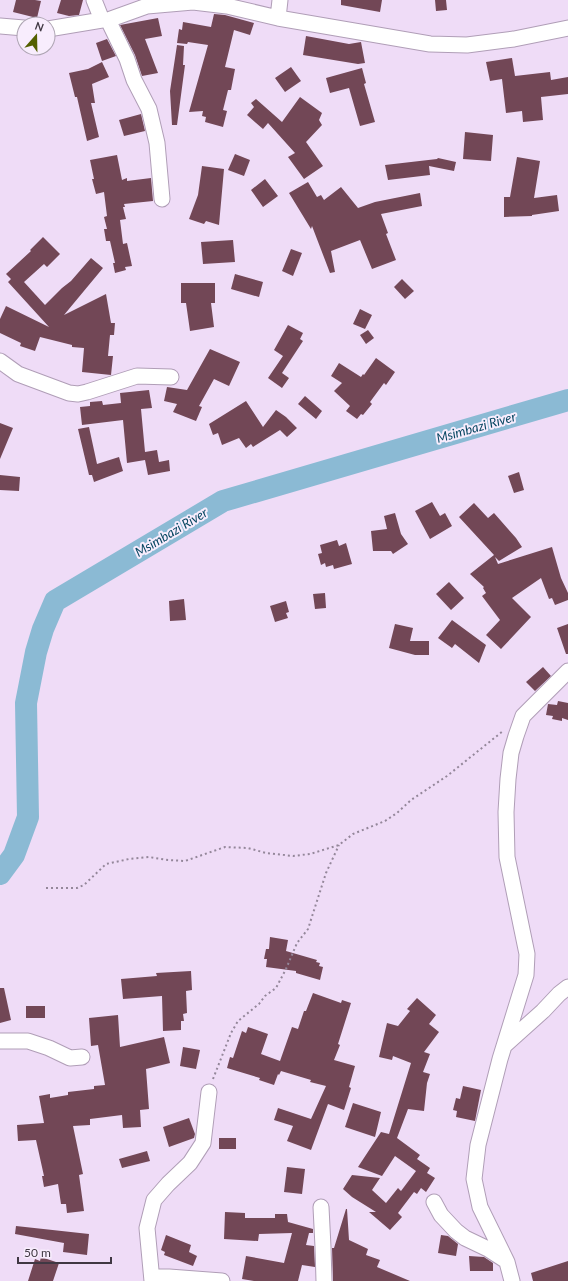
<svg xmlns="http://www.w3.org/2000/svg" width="568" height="1281" font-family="Lato,sans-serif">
	<rect width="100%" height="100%" fill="#efdcf7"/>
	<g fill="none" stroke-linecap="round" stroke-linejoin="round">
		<path stroke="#8bbad4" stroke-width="22" d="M0 874 14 855 28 817 26 703 36 652 43 629 55 601 223 501 568 400"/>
	</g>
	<path fill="#724756" d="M16 0H35L41 1 37 18 13 12Z
		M61 0H83L79 15 69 16 57 13Z
		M341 0H382L380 12 341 5Z
		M435 0H446L447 10 436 11Z
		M214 14 225 15 254 23 250 35 234 30 225 67 235 69 231 90H228L223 110 227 111 223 127 205 122 206 117 202 116 203 111 189 112 208 45 188 42 187 44 177 43 179 29 182 30 183 22 211 27Z
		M158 18 162 36 145 39 158 73 142 76 135 55 120 25Z
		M306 36 349 44 361 42 365 63 358 64 303 55Z
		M107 39 116 56 102 61 96 43Z
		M177 45 184 46 183 65H185L177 125H172L170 91Z
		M512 58 515 76 550 72 551 80 568 77V94L541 97 543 120 523 122 522 111 506 113 502 79 490 81 486 62Z
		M102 62 109 77 92 84 95 103H91L99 137 87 141 77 97H75L69 73 88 69Z
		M291 67 301 81 285 92 275 78Z
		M362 68 366 83 364 84 375 122 360 126 349 88 330 93 326 78Z
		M300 97 322 113 319 120 322 125 306 142 323 166 304 179 288 157 295 153 268 123 263 129 247 115 254 107 251 103 256 99 282 122Z
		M141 114 145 131 124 136 119 120Z
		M465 132 493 135 491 161 463 159Z
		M235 154 250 160 244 176 228 170Z
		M117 155 122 180 127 178V181L151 178 153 201 124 204 125 207H123L126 219 120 220 123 244 127 243 132 266 125 267 126 270 115 273 113 263H115L110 241H106L104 229H107L104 217 107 216 104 192 96 194 92 179H94L90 160Z
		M517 157 540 161 534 198 557 195 559 211 532 215V216L504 217V197H510Z
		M438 158 456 162 454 171 429 166 430 175 388 180 385 165 437 159Z
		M202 166 224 169 219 225 206 221 204 224 189 219 198 195Z
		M265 179 278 196 263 207 251 190Z
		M308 182 317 197 321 195 324 200 341 187 358 208 375 202 420 193 422 206 381 214 388 233 386 234 396 260 372 269 360 240 331 251 335 272 330 273 312 226 311 229 289 193Z
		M43 237 60 254 47 267 44 264 24 282 45 305 62 288 71 281 91 258 103 268 64 315 106 294 111 323H115L114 335H110L108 356H113L111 375 82 372 84 348 72 347V345L40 337 35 351 20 346 21 343 0 333V319L6 306 49 327 8 282 11 279 6 274 31 251 30 250Z
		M233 240 235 262 203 264 201 242Z
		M291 249 302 253 293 276 282 271Z
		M235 274 263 282 259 297 231 289Z
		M402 279 414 291 405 299 394 287Z
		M181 283H215V303H211L214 327 190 331 186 303H181Z
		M360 309 372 315 365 329 353 324Z
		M288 325 303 333 300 339 303 341 282 373 289 378 282 388 268 378 283 356 274 350Z
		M368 330 374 338 366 344 360 335Z
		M210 349 240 362 229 386 214 379 199 406 202 407 196 421 173 412 177 404 164 401 167 387 187 390Z
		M376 358 395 372 386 385 384 383 370 402 372 404 363 415 361 414 357 419 346 411 350 406 334 391 342 383 331 376 339 363 361 377 363 374 364 375Z
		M149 390 152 408 141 409 145 452 157 450 159 462 169 460 170 471 148 475 145 460 127 463 123 420 82 425 80 407 90 406V402L102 401 103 405 121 403 120 393Z
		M305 396 322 411 316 419 298 404Z
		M246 401 263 427 276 410 286 417 297 428 287 437 280 430 253 447 251 444 246 448 239 438 222 445 218 433 213 435 209 424Z
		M0 423 13 428 0 459Z
		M89 427 97 464 119 457 123 471 94 482 92 475H89L78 429Z
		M519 472 524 490 514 493 508 476Z
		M0 475 20 477 19 491 0 490Z
		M432 502 440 516 445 513 452 526 430 539 415 511Z
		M474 503 488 518 494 513 516 538 522 547 499 561 495 557 498 564 552 547 561 578 568 593V600L555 605 552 598 549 599 541 578 512 598 531 617 501 649 486 635 500 620 482 596 486 593 483 588 484 587 470 574 494 555 459 517Z
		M395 513 401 534 408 544 393 554 391 551H373L371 531 387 529 384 516Z
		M337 540 339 546 346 543 352 564 334 569 333 565 326 567 325 563 321 565 318 554 322 553 320 545Z
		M449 582 464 598 451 610 436 594Z
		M325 593 326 608 315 609 313 594Z
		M184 599 186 620 170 621 169 601Z
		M286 601 289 612 286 613 288 618 275 622 270 606Z
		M452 620 486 645 479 663 455 644 452 648 438 638Z
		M395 624 413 628 410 641H429V655H415L389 648Z
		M568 624V654H566L557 628Z
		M543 667 551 676 535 691 526 682Z
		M558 701 568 703V720L562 718V721L552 719 553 716 546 715 548 704 557 705Z
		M270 937 288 940 286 951 317 960 316 962 320 963 319 966 323 967 320 980 296 973V971L266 967 267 959H264L266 949H269Z
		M191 971 192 990 186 991 187 1013 183 1014 184 1021H181V1030L163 1031 162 996 123 999 121 979 157 976 156 973Z
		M0 988H4L11 1020 0 1023Z
		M313 993 341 1003 342 1000 351 1003 338 1044 340 1045 334 1060 355 1066 349 1087 351 1088 344 1110 328 1104 311 1150 287 1141 293 1126 274 1120 278 1108 311 1119 326 1086 310 1082 311 1080 281 1071 279 1075 278 1074 274 1085 259 1080 260 1078 227 1068 230 1057 233 1058 242 1031 246 1033 248 1027 268 1034 261 1054 280 1061 292 1027 298 1029 304 1011H306Z
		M417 998 436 1015 429 1024 439 1032 424 1052 430 1054 423 1072 430 1074 427 1083 424 1111 408 1109 397 1138 420 1155 417 1159 430 1168 427 1173 435 1178 426 1192 421 1188 417 1194 414 1192 398 1213 402 1217 390 1230 369 1212H376L352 1197 343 1189 352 1175 380 1178 372 1190 386 1203 398 1188 401 1191 416 1171 395 1156 382 1176 358 1167 381 1132 389 1134 411 1063 393 1056 392 1060 379 1057 387 1023 398 1026 410 1011 407 1009Z
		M26 1006H45V1018H26Z
		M118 1015 120 1047 164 1037 170 1063 146 1069 149 1109 140 1110 141 1127 123 1128 122 1115 90 1119V1125L73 1126 83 1174 79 1175 84 1211 67 1213 66 1204H61L58 1184 44 1187 42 1176H44L36 1140 18 1141 17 1125 44 1123 39 1096 50 1094V1098L68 1095V1092L94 1089V1086L105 1085 98 1045 91 1046 89 1018Z
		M183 1047 200 1050 196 1069 180 1066Z
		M463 1086 481 1090 475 1121 456 1117 457 1111 453 1110 456 1098 460 1099Z
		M353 1103 381 1112 375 1137 345 1127Z
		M189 1118 195 1134 194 1138 169 1147 163 1127Z
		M219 1138H236V1149H219Z
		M147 1151 150 1161 122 1168 119 1159Z
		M287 1167 305 1169 302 1194 284 1192Z
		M346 1209H347L349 1240 368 1249 366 1255 380 1260 377 1267 410 1281H333L332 1248H334Z
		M225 1212 245 1213V1218H275V1214H287L288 1222 313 1229V1233H309L306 1245 314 1246 315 1267 302 1265 298 1281H254L242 1279 246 1256 284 1263 292 1233 259 1234 258 1241 224 1239Z
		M16 1226 89 1234 87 1255 63 1252 64 1243 15 1234Z
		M166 1235 191 1245 189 1252 197 1256 193 1266 164 1255 165 1252 161 1250Z
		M441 1235 448 1236 458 1244 456 1256 438 1253Z
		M469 1256 484 1257 493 1263V1271H470Z
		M41 1257 59 1263 53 1281H28L35 1259 40 1261Z
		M568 1261V1281H533L531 1273Z"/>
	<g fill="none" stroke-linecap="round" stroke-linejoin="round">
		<g stroke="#b09eb7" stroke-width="17">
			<path id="street" d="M94 0 102 20
				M278 18 280 0
				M108 20 127 59 134 80 149 109 157 143 162 199
				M0 26 24 28
				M48 29 102 20H108L147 6 193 2 227 6 278 18 430 44 467 45 514 39 568 28
				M0 361 18 374 69 393 78 394 87 392 137 376 171 377
				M0 1041H28L49 1048 70 1058 82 1057
				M504 1046 543 1011 559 994 568 987
				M209 1092 203 1143 190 1163 168 1184 154 1200 147 1228 152 1281 158 1277H169L222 1281
				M434 1202 441 1215 456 1231 465 1238 488 1249 505 1260
				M321 1207 323 1247 324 1281
				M512 1281 507 1262 480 1207 474 1179 478 1145 500 1059 526 975 527 954 507 857 506 812 508 779 511 753 516 736 523 716 568 671"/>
		</g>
		<path stroke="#94879a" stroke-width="2" stroke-dasharray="2 3" stroke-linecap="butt" d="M46 888H77L84 885 106 864 129 859 149 857 168 860 185 861 225 847 248 848 266 853 293 856 310 854 339 845 353 834 385 821 397 813 411 800 447 776 503 731
			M213 1079 231 1033 238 1021 259 1004 265 996 276 988 286 969 297 943 308 929 326 873 339 845"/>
		<use href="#street" stroke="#fff" stroke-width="15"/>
	</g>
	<g text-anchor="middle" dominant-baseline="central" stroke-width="4" stroke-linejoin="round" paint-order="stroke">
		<g font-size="13" font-style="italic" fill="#064661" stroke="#f8edfd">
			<text transform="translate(476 427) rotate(-16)">Msimbazi River</text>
			<text transform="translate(171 532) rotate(-31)">Msimbazi River</text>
		</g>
	</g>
	<g transform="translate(36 36) rotate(20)"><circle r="19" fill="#f8edfd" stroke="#aea5b3"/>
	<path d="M0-3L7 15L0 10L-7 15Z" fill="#546000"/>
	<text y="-6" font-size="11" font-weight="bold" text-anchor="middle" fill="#403843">N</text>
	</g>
	<path d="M18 1257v6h93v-6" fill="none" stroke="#403843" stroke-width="2"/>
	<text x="24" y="1257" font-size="12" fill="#403843" stroke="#f8edfd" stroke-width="3" paint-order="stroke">50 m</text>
</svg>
